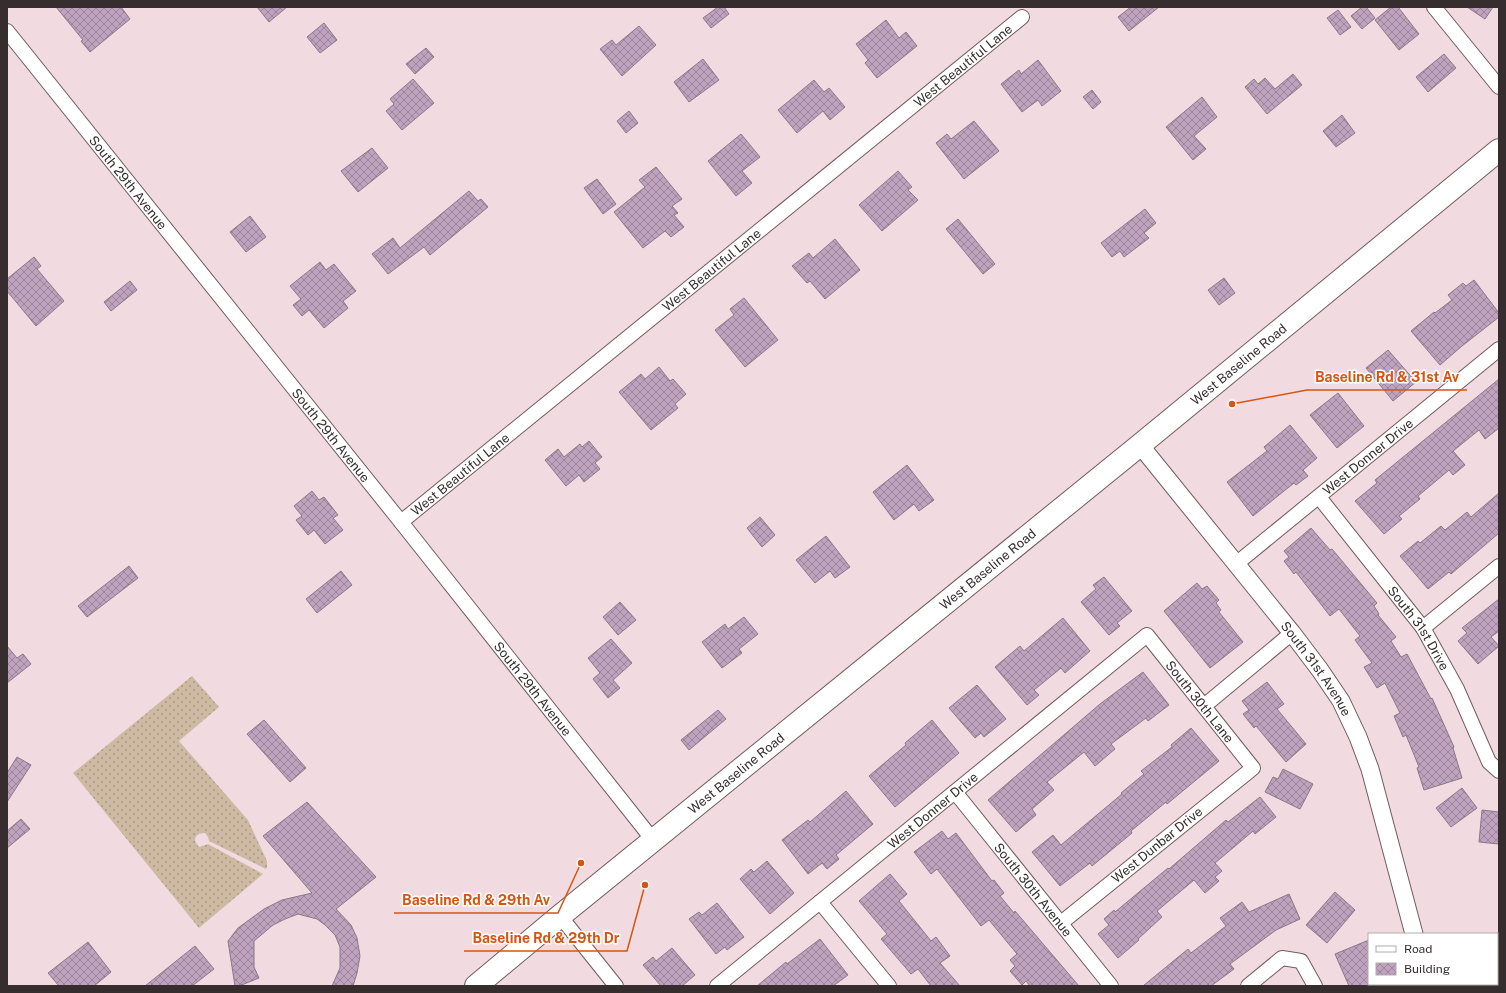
<svg xmlns="http://www.w3.org/2000/svg" width="1506" height="993" font-family="'Public Sans',sans-serif">
	<defs>
		<pattern id="grass-dots" width="8" height="8" patternUnits="userSpaceOnUse"><rect width="8" height="8" fill="#ceb9a3"/><path d="M2 2h.1M6 6h.1" fill="none" stroke="#a89785" stroke-width="1.8" stroke-linecap="round"/></pattern>
		<pattern id="building-cross-hatch" width="8" height="8" patternUnits="userSpaceOnUse"><rect width="8" height="8" fill="#bfa2bd"/><path d="M0 0l8 8M0 8l8-8" fill="none" stroke="#9c849a"/></pattern>
	</defs>
	<rect width="100%" height="100%" fill="#f2dbe0"/>
	<path fill="url(#grass-dots)" d="M192 676 219 707 179 741 248 820 267 861V867L266 869 209 841 208 837 205 833C199 833 195 835 195 841L199 847 208 844 263 874 199 928 73 773Z"/>
	<path fill="url(#building-cross-hatch)" stroke="#887987" d="M56 7H121L130 19 90 52 81 41 83 40Z
		M257 7H287L269 22Z
		M718 7H724L729 14 711 28 703 18Z
		M1131 7H1159L1129 31 1118 17Z
		M1362 7H1366L1375 18 1362 29 1351 16Z
		M1391 7H1398L1419 34 1399 50 1375 20Z
		M1467 7H1493L1485 19Z
		M1338 10 1351 27 1340 35 1327 18Z
		M886 20 899 38 906 32 917 46 877 78 865 63 868 60 856 44Z
		M324 23 337 40 320 53 307 37Z
		M639 26 656 45 622 76 600 49 612 40 616 45Z
		M426 48 434 57 415 74 406 64Z
		M1444 54 1456 68 1428 92 1416 77Z
		M703 59 719 80 689 102 674 82Z
		M1038 60 1061 91 1042 106 1038 100 1022 112 1001 84 1019 70 1021 74Z
		M1293 74 1302 85 1267 114 1245 87 1254 79 1258 84 1265 78 1275 89Z
		M413 79 434 103 402 130 386 111 394 104 390 99Z
		M814 80 824 92 829 88 845 107 830 120 823 111 797 133 778 110Z
		M1092 90 1101 102 1093 109 1083 97Z
		M1202 97 1217 117 1194 136 1206 149 1193 160 1166 127Z
		M629 111 638 123 626 133 617 121Z
		M1342 115 1355 133 1336 147 1323 131Z
		M974 121 999 151 964 179 936 143 947 134 951 139Z
		M741 134 760 157 742 171 752 183 736 196 708 161Z
		M372 148 388 168 358 192 341 171Z
		M656 167 682 199 672 206 678 213 674 215 684 227 671 237 665 231 643 248 614 212 645 187 639 180Z
		M898 171 912 187 908 190 918 200 882 231 859 205Z
		M597 179 616 204 603 214 584 188Z
		M469 191 478 201 481 199 488 207 430 255 424 247 388 274 372 254 393 238 400 248Z
		M1145 209 1156 223 1144 233 1149 238 1124 257 1120 251 1112 257 1101 243Z
		M250 216 266 237 246 252 230 232Z
		M958 219 995 264 983 274 946 229Z
		M835 239 860 270 825 299 810 281 807 283 792 266 809 253 813 258Z
		M34 257 41 266 37 269 64 301 36 326 7 291V279Z
		M320 262 326 270 334 264 356 291 343 301 348 308 324 328 309 310 302 316 293 305 301 299 290 286Z
		M1224 278 1235 293 1219 305 1208 290Z
		M1474 280 1499 313V317L1462 346 1440 365 1411 331 1434 312 1435 313 1452 300 1448 295 1463 283 1466 286Z
		M130 281 137 290 111 311 104 302Z
		M744 298 778 340 745 367 715 330 734 315 730 309Z
		M1388 350 1416 382 1393 401 1366 368Z
		M659 367 670 381 673 379 686 394 675 404 678 408 651 430 619 392 641 374 645 379Z
		M1499 379V428L1485 439 1479 430 1453 451 1465 465 1453 475 1449 470 1418 496 1420 499 1399 516 1402 519 1384 534 1355 501 1377 483 1375 480Z
		M1338 393 1364 426 1337 448 1310 415Z
		M1290 425 1317 458 1303 470 1308 476 1296 485 1294 483 1253 516 1227 482 1267 451 1264 447Z
		M589 441 602 457 595 463 600 469 584 482 579 475 566 486 545 460 558 449 564 457 580 444 582 447Z
		M907 465 934 500 919 511 914 504 894 520 873 492Z
		M312 491 319 500 324 497 338 515 333 518 343 530 325 544 314 530 308 535 296 520 302 516 294 506Z
		M1499 493V533L1451 574 1449 572 1428 589 1400 556 1418 541 1420 543 1441 526 1445 530 1467 512 1471 517Z
		M760 517 775 535 762 547 747 528Z
		M1311 528 1330 550 1332 549 1377 603 1374 606 1379 614 1378 615 1396 637 1391 641 1401 657 1407 654 1431 699 1432 698 1454 747 1453 748 1462 778 1424 790 1417 768 1419 767 1406 735 1403 737 1394 716 1400 713 1385 683 1377 688 1364 667 1372 663 1355 640 1360 636 1339 609 1330 616 1296 572 1294 574 1284 561 1289 557 1284 551Z
		M826 536 850 567 835 578 830 571 815 583 796 560Z
		M129 566 138 578 87 617 78 606Z
		M341 571 352 585 317 613 306 599Z
		M1104 577 1132 611 1117 623 1120 626 1109 635 1081 602 1096 589 1093 585Z
		M1197 583 1202 589 1207 586 1219 600 1216 603 1221 610 1219 612 1243 642 1210 668 1164 611Z
		M1499 599V631L1491 637 1499 646 1478 664 1458 641 1467 633 1462 628Z
		M620 602 636 620 618 635 603 617Z
		M744 617 758 634 739 649 742 653 722 668 702 642 725 624 728 629Z
		M1063 618 1090 651 1065 673 1061 668 1034 690 1039 695 1027 705 995 667 1020 646 1024 651Z
		M611 639 632 663 613 680 620 688 608 698 593 679 600 673 588 658Z
		M7 646 17 658 23 654 31 664 7 683Z
		M1143 672 1169 705 1148 721 1146 718 1111 744 1115 749 1095 766 1084 752 1047 782 1054 790 1032 809 1036 815 1016 832 988 800 1100 704Z
		M1267 682 1284 704 1277 709 1306 744 1286 762 1256 726 1254 728 1243 714 1249 710 1242 701Z
		M977 685 1006 719 984 737 981 733 975 738 949 708Z
		M718 710 726 719 689 750 681 740Z
		M264 720 306 768 290 782 247 734Z
		M932 720 959 753 895 807 869 776 906 745 905 743Z
		M1191 728 1219 761 1167 804 1166 802 1131 831 1132 833 1092 866 1090 863 1060 886 1032 852 1053 835 1061 845 1122 794 1121 793 1144 774 1141 771 1172 747 1171 745Z
		M17 757 31 765 7 802V773Z
		M1283 769 1313 784 1300 809 1265 792 1273 777 1278 779Z
		M1462 788 1477 808 1451 827 1436 808Z
		M846 791 873 824 836 855 839 859 827 869 822 863 808 874 782 840 808 820 810 822Z
		M1260 797 1276 817 1255 834 1253 831 1215 863 1222 871 1215 877 1219 881 1205 893 1194 880 1157 911 1162 917 1138 939 1139 940 1118 958 1098 934 1109 925 1104 919 1114 910 1115 912 1168 868 1169 869 1226 820 1228 822Z
		M307 802 376 877 336 909 351 925 357 938 360 956 357 973 353 986H332L340 968V947L335 935 325 925 317 919 298 914 285 919 273 925 254 941V967L259 978 239 986H235L228 941 238 928 264 909 282 900 312 893 263 836Z
		M1482 810 1499 812V844L1479 842Z
		M21 819 30 829 7 848V831Z
		M942 831 948 839 956 833 992 881 994 880 1004 893 1000 896 1014 913 1015 911 1079 986H1030L1026 981 1022 985 1010 971 1015 966 1010 960 1017 954 989 920 981 926 937 869 931 874 914 852Z
		M767 861 794 893 770 914 740 879 751 869 754 872Z
		M890 874 907 894 899 901 931 941 936 937 950 956 940 963 960 986H931L918 969 911 974 881 939 887 934 859 901Z
		M1335 892 1355 910 1327 943 1306 925Z
		M1289 894 1300 919 1276 930 1230 964 1234 969 1211 986H1143L1188 949 1191 953 1226 926 1220 918 1242 902 1249 912Z
		M717 903 744 937 727 950 725 947 716 954 689 919 699 912 702 915Z
		M820 939 848 975 833 986H757L786 962 787 964Z
		M1369 940V984H1373L1374 986H1349L1335 954Z
		M88 942 111 972 94 986H59L48 973Z
		M195 946 214 969 192 986H145Z
		M672 948 695 975 682 986H661L643 965 653 957 656 961Z"/>
	<g fill="none" stroke-linecap="round" stroke-linejoin="round">
		<g stroke="#6f5b60" stroke-width="16">
			<g id="minor">
				<path d="M1434 7 1499 87"/>
				<path id="s1" d="M7 31 401 522 653 840"/>
				<path id="s2" d="M1319 497 1423 628 1457 689 1489 762 1499 771"/>
				<path id="s3" d="M401 522 1022 17"/>
				<path id="s4" d="M1236 564 1499 349"/>
				<path d="M1423 628 1499 566"/>
				<path d="M1204 706 1292 633"/>
				<path id="s5" d="M955 792 1111 986"/>
				<path d="M820 902 889 986"/>
				<path d="M560 916 616 986"/>
				<path id="s6" d="M717 986 1147 635 1253 768 1061 923"/>
				<path d="M1248 986 1282 958 1301 961 1315 986"/>
			</g>
		</g>
		<g stroke="#6f5b60" stroke-width="19">
			<g id="tertiary">
				<path id="s7" d="M1140 445 1292 633 1320 670 1341 701 1358 737 1370 769 1414 934"/>
				<path d="M1437 984 1438 986"/>
			</g>
		</g>
		<g stroke="#6f5b60" stroke-width="24">
			<g id="primary">
				<path id="s8" d="M476 986 560 916 1140 445 1499 150"/>
			</g>
		</g>
		<use href="#minor" stroke="#fff" stroke-width="14"/>
		<use href="#tertiary" stroke="#fff" stroke-width="17"/>
		<use href="#primary" stroke="#fff" stroke-width="22"/>
	</g>
	<g text-anchor="middle" dominant-baseline="central" stroke-width="3" stroke-linejoin="round" paint-order="stroke">
		<g font-size="13" fill="#362d2f" stroke="#fff">
			<text stroke="none"><textPath href="#s3" startOffset="724">West Beautiful Lane</textPath></text>
			<text stroke="none"><textPath href="#s1" startOffset="194">South 29th Avenue</textPath></text>
			<text stroke="none"><textPath href="#s3" startOffset="400">West Beautiful Lane</textPath></text>
			<text stroke="none"><textPath href="#s8" startOffset="984">West Baseline Road</textPath></text>
			<text stroke="none"><textPath href="#s1" startOffset="518">South 29th Avenue</textPath></text>
			<text stroke="none"><textPath href="#s4" startOffset="170">West Donner Drive</textPath></text>
			<text stroke="none"><textPath href="#s3" startOffset="76">West Beautiful Lane</textPath></text>
			<text stroke="none"><textPath href="#s8" startOffset="660">West Baseline Road</textPath></text>
			<text stroke="none"><textPath href="#s2" startOffset="165">South 31st Drive</textPath></text>
			<text stroke="none"><textPath href="#s7" startOffset="285">South 31st Avenue</textPath></text>
			<text stroke="none"><textPath href="#s1" startOffset="842">South 29th Avenue</textPath></text>
			<text stroke="none"><textPath href="#s6" startOffset="640">South 30th Lane</textPath></text>
			<text stroke="none"><textPath href="#s8" startOffset="336">West Baseline Road</textPath></text>
			<text stroke="none"><textPath href="#s6" startOffset="278">West Donner Drive</textPath></text>
			<text transform="translate(1157 845) rotate(-39)">West Dunbar Drive</text>
			<text stroke="none"><textPath href="#s5" startOffset="125">South 30th Avenue</textPath></text>
		</g>
	</g>
	<path fill="none" stroke="#d65510" stroke-width="1.5" d="M1232 404L1307 390H1467M581 863L558 913H394M645 885L627 951H464"/>
	<g fill="#d65510" stroke="#fff" stroke-width="1.5">
		<circle cx="1232" cy="404" r="4"/>
		<circle cx="581" cy="863" r="4"/>
		<circle cx="645" cy="885" r="4"/>
	</g>
	<g font-size="14" text-anchor="middle" font-weight="bold" fill="#d65510" stroke="#fff" stroke-width="3" stroke-linejoin="round" paint-order="stroke">
		<text x="1387" y="382">Baseline Rd &amp; 31st Av</text>
		<text x="476" y="905">Baseline Rd &amp; 29th Av</text>
		<text x="546" y="943">Baseline Rd &amp; 29th Dr</text>
	</g>
	<rect width="1506" height="993" fill="none" stroke="#362d2f" stroke-width="16"/>
	<rect x="1368" y="933" width="130" height="52" fill="#ffffff" stroke="#afabac"/>
	<rect x="1376" y="946" width="20" height="6" fill="#ffffff" stroke="#afabac"/>
	<text x="1404" y="953" font-size="12" fill="#362d2f">Road</text>
	<rect x="1376" y="963" width="20" height="12" fill="url(#building-cross-hatch)" stroke="#afabac"/>
	<text x="1404" y="973" font-size="12" fill="#362d2f">Building</text>
</svg>
